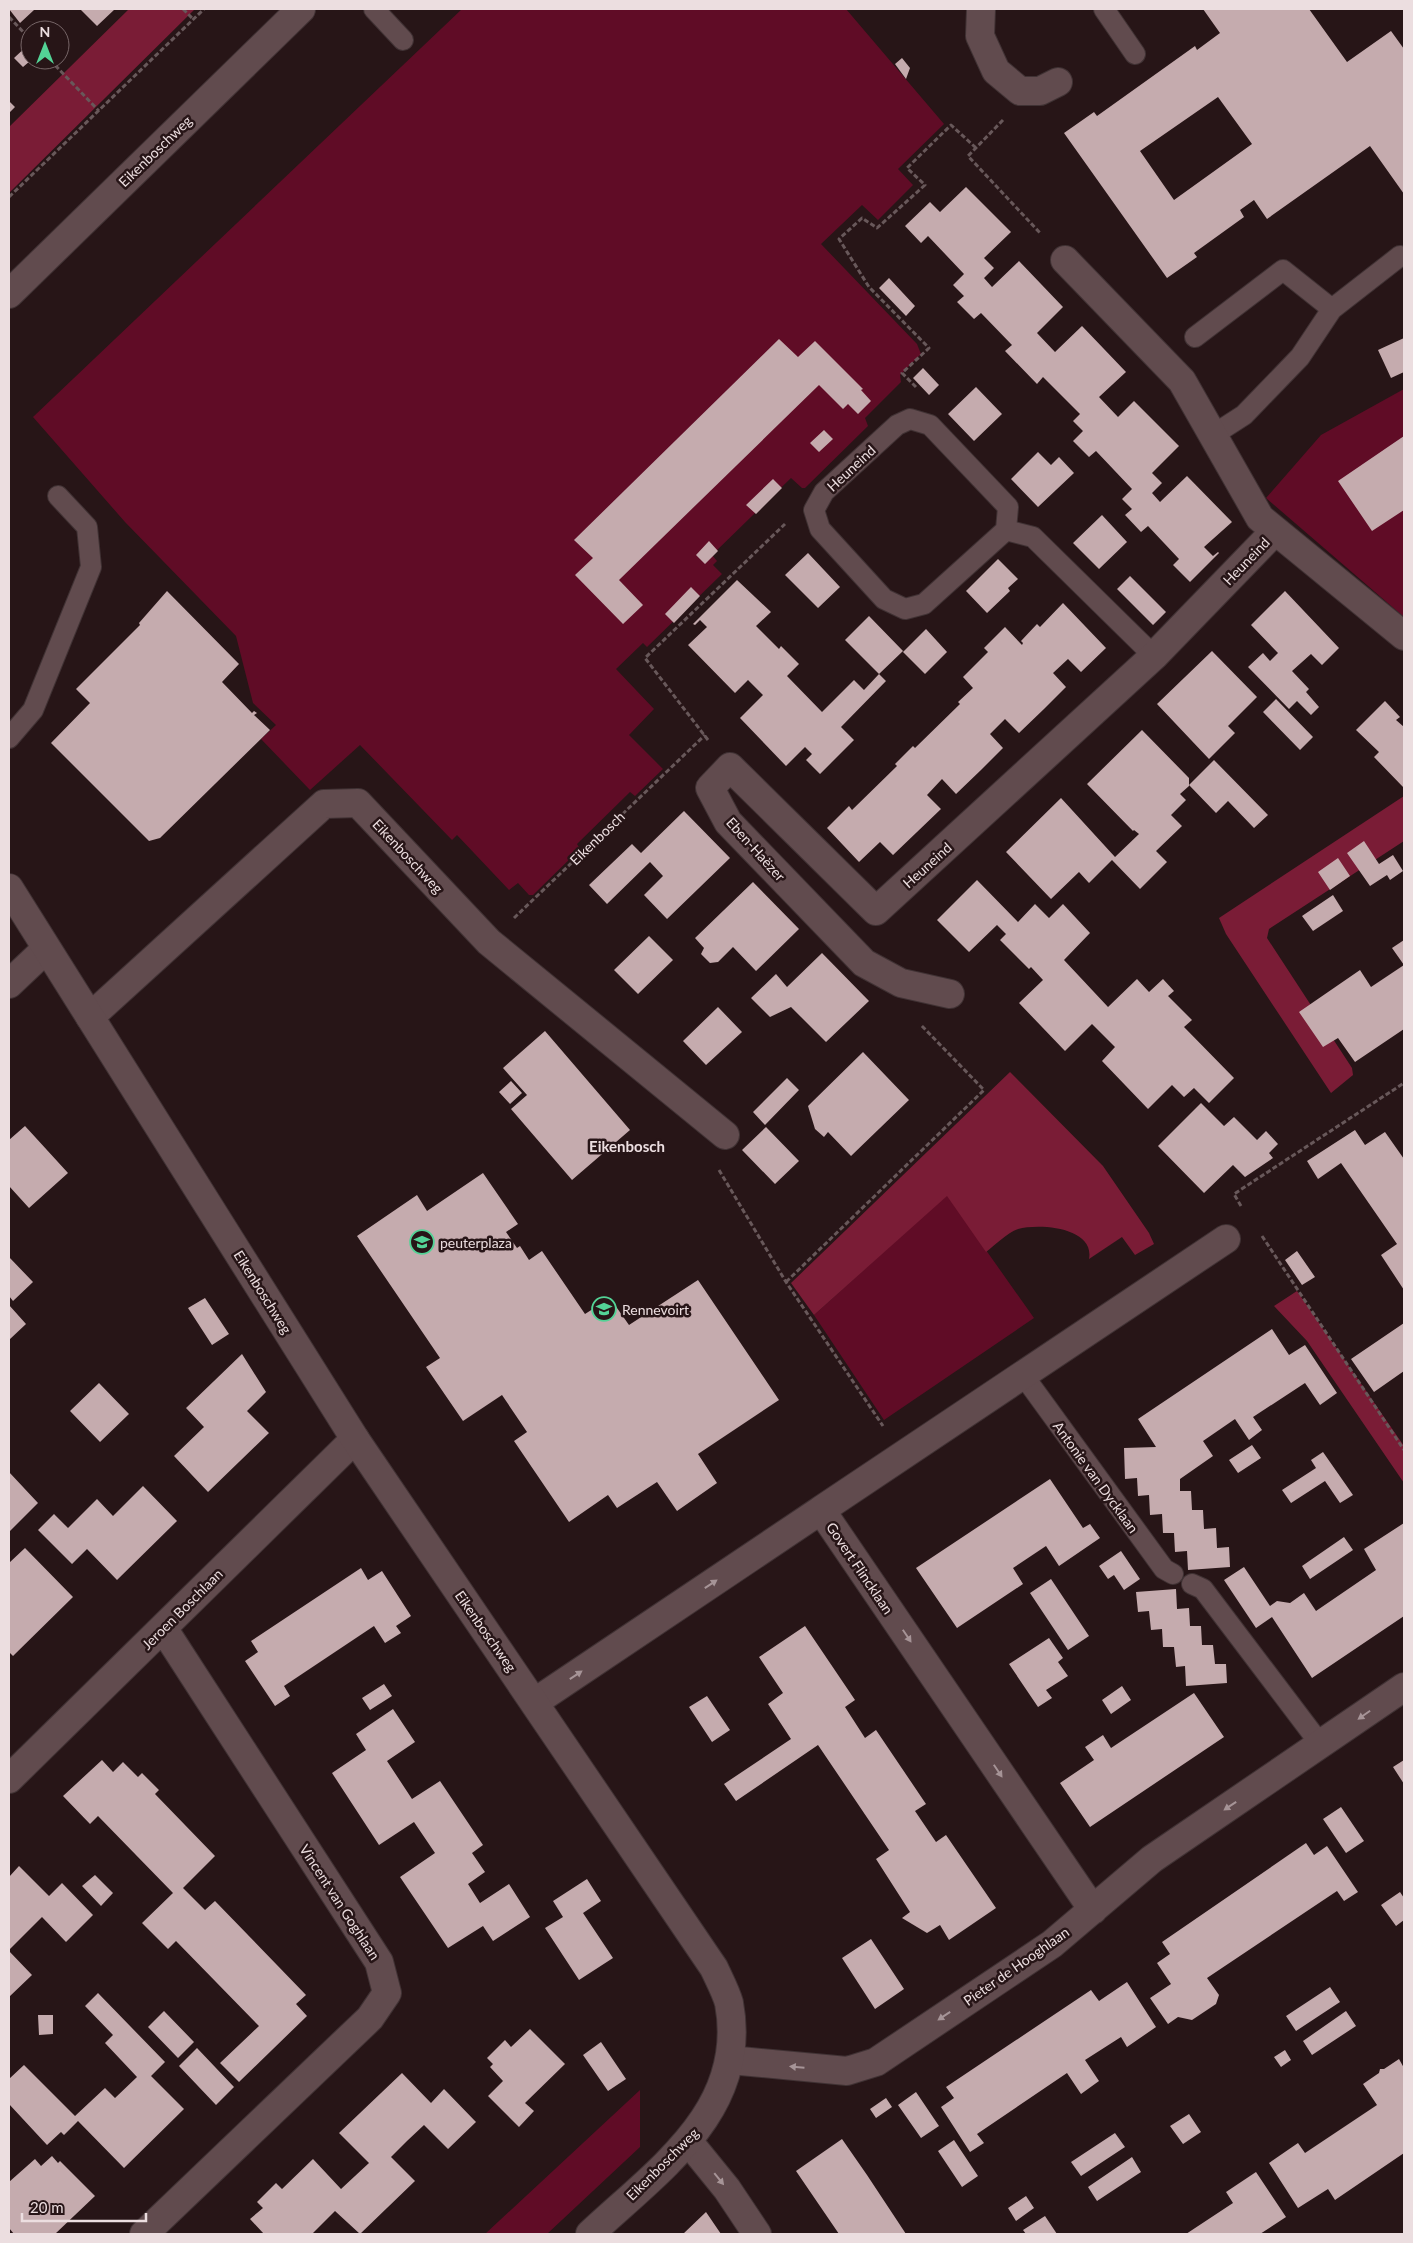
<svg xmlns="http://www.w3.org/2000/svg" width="1413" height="2243" font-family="Lato,sans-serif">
	<rect width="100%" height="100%" fill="#271517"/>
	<path fill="#600c26" d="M462 9H846L944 124 898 169 913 185 878 220 862 205 821 244 917 344 921 354 900 375 901 382 865 418 868 426 805 488H802L791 478 712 555 717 561 713 565 722 574 647 647 643 643 616 669 654 709 629 735 663 769 635 796 630 792 577 844 580 849 533 895H529L518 883 509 890 457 835 452 840 360 745 310 790 261 739 276 725 253 703 236 636 125 522 33 417Z
		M1404 389V617L1266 498 1321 435Z
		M947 1195 1034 1318 884 1420 814 1315Z
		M640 2090V2147L547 2234H485Z"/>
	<path fill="#7a1c36" d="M129 9H195L9 193V127Z
		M1404 796V841L1269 929 1267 938 1352 1068 1353 1075 1331 1093 1226 934 1219 918Z
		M1010 1072 1103 1166 1149 1233 1154 1244 1135 1255 1122 1237 1089 1259C1095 1227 1039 1223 1018 1229 1007 1233 995 1245 986 1252L947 1196 814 1315 791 1283Z
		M1297 1291 1404 1446V1483L1307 1341 1274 1306Z"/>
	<path fill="#c5abae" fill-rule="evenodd" d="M9 9H33L34 10 20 23Z
		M80 9H115L97 26Z
		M1203 9H1309L1347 62 1391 31 1404 49V194L1370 146 1267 219 1254 200 1240 210 1244 217 1194 253 1197 257 1167 278 1064 133 1094 112 1097 116 1195 46 1197 50 1220 33ZM1218 97 1252 144 1174 200 1140 151Z
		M48 25 53 30H43Z
		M28 45 30 47V61L23 67 14 58Z
		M902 58 910 68 906 79 895 64Z
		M9 101 15 107 9 113Z
		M966 187 1011 232 984 258 994 268 984 278 992 287 1019 261 1063 307 1037 333 1055 352 1082 326 1126 372 1099 397 1118 417 1134 401 1179 446 1152 473 1162 483 1152 493 1160 502 1187 476 1232 522 1204 547 1213 556 1218 552 1219 553 1190 582 1173 565 1179 559 1148 526 1141 532 1125 515 1132 509 1122 499 1132 489 1096 451 1089 457 1073 441 1083 431 1073 421 1080 414 1043 377 1037 384 1005 351 1012 345 981 313 974 319 957 302 964 296 953 285 964 274 928 236 921 243 905 226 930 202 940 212Z
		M889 278 915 306 906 316 879 288Z
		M1404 338V372L1391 378 1378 350Z
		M779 339 798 357 815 341 863 389 861 390 871 401 858 414 848 404 843 409 819 385 619 580 643 605 623 624 575 575 593 558 574 540Z
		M923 368 939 385 929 395 913 378Z
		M976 387 1002 414 974 441 948 414Z
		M824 430 833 439 819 452 810 443Z
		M1404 436V510L1372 531 1338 481Z
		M1038 452 1051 465 1059 457 1074 473 1038 507 1011 479Z
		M773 479 782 488 756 514 746 505Z
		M1102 515 1127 542 1099 569 1073 543Z
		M709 541 718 551 705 564 696 555Z
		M808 553 840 587 818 608 785 575Z
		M998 559 1018 579 1008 588 1010 591 987 613 966 591Z
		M1130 576 1166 612 1153 625 1117 589Z
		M737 580 771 612 756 626 779 649 781 646 799 664 787 676 822 712 854 680 864 690 879 674 845 640 869 616 903 651 879 674 886 681 841 727 854 740 820 774 806 760 812 754 805 747 786 766 740 718 763 695 748 680 735 693 688 645 707 627 700 620 695 625 693 624Z
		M691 587 700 596 674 623 665 614Z
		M167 591 239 664 222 682 252 713 254 711 257 713 254 715 270 730 160 838 149 841 51 743 90 703 76 689 140 625 139 623Z
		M1285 591 1339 648 1322 665 1311 654 1292 671 1309 689 1306 692 1319 707 1311 715 1297 701 1289 709 1248 667 1263 653 1270 661 1278 653 1251 625Z
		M1063 603 1106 648 1081 672 1068 659 1053 673 1066 687 1044 709 1019 733 1005 719 990 734 1003 748 981 770 956 794 942 779 927 795 941 809 893 855 880 842 859 862 827 828 849 806 852 810 897 766 895 764 913 746 915 748 960 704 958 702 973 688 963 677 988 652 984 648 1005 627 1022 645 1023 643 1021 641 1037 624 1040 627Z
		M926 629 947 652 925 674 903 652Z
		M1212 651 1257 697 1228 726 1235 733 1209 759 1157 704Z
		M1276 699 1313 737 1300 750 1263 712Z
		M1385 701 1400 717 1396 720 1404 727V788L1374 757 1379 752 1356 730Z
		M1142 730 1189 778V786L1180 794 1186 800 1171 815 1182 826 1156 851 1167 862 1140 889 1112 860 1089 883 1079 872 1051 899 1006 852 1061 798 1115 857 1139 834 1134 830 1133 831 1087 784Z
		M1214 760 1268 815 1254 828 1228 801 1216 813 1189 785Z
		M684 811 730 858 667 919 644 895 663 876 650 862 607 904 589 885 632 844 641 853Z
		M1364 841 1379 864 1393 855 1403 871 1390 880 1387 875 1370 886 1347 853Z
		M1338 858 1350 876 1330 890 1318 872Z
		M977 880 1018 922 1035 904 1049 918 1063 904 1090 933 1064 960 1108 1007 1137 979 1149 992 1163 979 1174 991 1168 996 1192 1020 1184 1027 1234 1078 1209 1103 1194 1088 1184 1097 1172 1085 1148 1109 1102 1061 1115 1047 1092 1024 1065 1051 1019 1003 1043 980 1031 967 1029 969 1000 940 1006 934 997 925 969 952 937 920Z
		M753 882 799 929 756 971 733 947 718 962 710 963 701 954 704 948 695 938Z
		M1333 895 1343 911 1313 931 1302 916Z
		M649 936 673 960 638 994 614 970Z
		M1404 940V1029L1355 1062 1338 1038 1323 1047 1299 1012 1360 970 1371 987 1404 965 1392 948Z
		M822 953 869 1001 826 1042 791 1007 770 1017 751 998 776 974 787 987Z
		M718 1007 742 1032 706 1065 683 1041Z
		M545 1031 630 1130 572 1180 511 1109 527 1095 503 1068Z
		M863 1052 909 1100 851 1156 828 1132 824 1137 815 1129 808 1106Z
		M787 1078 799 1090 765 1125 753 1112Z
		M511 1081 522 1093 510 1104 499 1092Z
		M1201 1103 1224 1126 1234 1117 1257 1140 1266 1131 1278 1144 1269 1153 1273 1158 1245 1177 1233 1165 1204 1193 1158 1146Z
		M25 1126 68 1173 29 1208 9 1186V1140Z
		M766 1127 799 1161 775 1184 742 1150Z
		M1355 1130 1365 1145 1385 1132 1404 1159V1290L1381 1255 1397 1244 1341 1163 1318 1179 1307 1161Z
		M483 1173 518 1224 506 1232 517 1248 520 1246 529 1260 542 1251 585 1314 610 1298 629 1325 698 1280 779 1400 698 1454 717 1483 677 1511 657 1482 617 1508 608 1495 569 1522 514 1441 527 1432 502 1395 463 1421 426 1367 440 1358 357 1236 417 1195 427 1211Z
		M1297 1251 1315 1277 1302 1285 1285 1260Z
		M9 1257 33 1282 13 1301 9 1296Z
		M205 1298 229 1334 212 1345 188 1308Z
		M9 1305 26 1324 9 1340Z
		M1404 1323V1371L1374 1392 1351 1359Z
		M1272 1329 1289 1355 1305 1345 1337 1393 1320 1405 1305 1383 1253 1417 1262 1430 1249 1440 1235 1419 1203 1441 1213 1456 1180 1479V1491H1191L1192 1510H1203L1204 1529 1216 1528 1217 1548 1229 1547 1230 1567 1188 1570 1187 1551 1175 1552 1174 1533H1163L1162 1514 1150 1515 1149 1495 1138 1496 1137 1478 1125 1479 1124 1448 1156 1447 1138 1419Z
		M242 1354 266 1392 247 1411 269 1433 208 1492 174 1456 204 1427 186 1408Z
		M99 1383 129 1414 100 1442 70 1411Z
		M1252 1445 1261 1458 1238 1473 1229 1460Z
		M1323 1452 1353 1495 1340 1503 1325 1481 1291 1503 1282 1490 1316 1468 1311 1460Z
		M9 1472 38 1503 9 1532Z
		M1050 1479 1083 1528 1090 1524 1100 1538 1059 1566 1046 1546 1013 1568 1023 1584 957 1628 916 1568Z
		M143 1486 177 1521 117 1580 87 1549 72 1564 38 1530 54 1514 68 1528 97 1499 113 1516Z
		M1404 1523V1616L1312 1678 1272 1617 1256 1628 1224 1580 1244 1567 1270 1606 1277 1601 1290 1603 1304 1593 1316 1611 1376 1570 1364 1549Z
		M1344 1537 1353 1550 1310 1579 1302 1566Z
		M25 1548 73 1597 13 1656 9 1652V1563Z
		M1121 1551 1140 1579 1124 1590 1114 1575 1108 1579 1099 1566Z
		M361 1568 368 1580 382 1571 411 1616 396 1626 401 1633 385 1643 374 1626 284 1686 290 1696 275 1706 245 1661 258 1652 251 1641Z
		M1051 1579 1089 1636 1068 1650 1030 1593Z
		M1176 1589 1177 1609 1189 1608 1190 1626H1201L1202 1645H1213L1215 1664H1226L1227 1683 1186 1686 1185 1666 1176 1667 1174 1647H1163L1162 1629 1151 1630 1149 1611 1138 1612 1136 1592Z
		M805 1626 855 1700 845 1707 865 1738 876 1730 926 1804 915 1811 936 1842 946 1835 996 1908 949 1940 940 1925 927 1933 902 1918 910 1912 876 1859 889 1850 818 1745 736 1801 724 1784 791 1739 768 1704 783 1693 759 1657Z
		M1049 1638 1063 1658 1058 1662 1068 1676 1046 1690 1052 1698 1038 1707 1009 1664Z
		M384 1684 392 1696 370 1710 362 1698Z
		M1122 1686 1131 1700 1111 1714 1102 1700Z
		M1194 1693 1224 1737 1090 1827 1060 1783 1094 1760 1085 1747 1103 1735 1111 1748Z
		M707 1696 730 1730 712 1742 689 1707Z
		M393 1709 415 1742 387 1761 412 1799 440 1781 483 1845 472 1853 485 1872 468 1884 480 1903 509 1884 530 1917 493 1941 483 1926 448 1948 400 1877 435 1853 414 1822 379 1845 332 1773 366 1750 356 1734Z
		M102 1760 113 1772 123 1762 138 1777 142 1773 159 1790 155 1794 215 1856 183 1888 205 1910 215 1901 306 1995 296 2004 307 2016 239 2082 220 2063 259 2026 176 1941 168 1949 142 1923 173 1893 98 1816 90 1824 63 1796Z
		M1404 1760V1784L1393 1767Z
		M1341 1807 1364 1841 1346 1853 1323 1819Z
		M1306 1843 1314 1855 1327 1846 1358 1892 1344 1901 1337 1891 1207 1978 1219 1995 1216 2004 1192 2020 1178 2017 1168 2024 1150 1998 1171 1984 1157 1963 1170 1954 1162 1942Z
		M19 1866 49 1896 62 1883 93 1915 66 1942 42 1917 9 1950V1877Z
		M95 1875 113 1893 101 1906 82 1886Z
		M587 1879 601 1901 583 1913 613 1958 579 1980 545 1928 563 1917 553 1901Z
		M1400 1892 1404 1898V1920L1396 1926 1381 1905Z
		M871 1939 904 1989 875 2009 842 1958Z
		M9 1951 32 1975 9 1997Z
		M1127 1982 1156 2027 1127 2047 1121 2037 1085 2060 1099 2081 1081 2094 1067 2073 977 2134 984 2143 970 2152 941 2107 954 2098 946 2087 1091 1990 1099 2001Z
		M1330 1987 1340 2002 1296 2031 1286 2016Z
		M98 1993 165 2062 151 2076 184 2109 124 2168 78 2121 64 2135 61 2132 47 2145 9 2104V2079L24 2065 75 2116 105 2088 115 2098 137 2077 105 2043 113 2035 85 2006Z
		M164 2011 194 2042 178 2058 148 2027Z
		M1346 2011 1356 2026 1312 2055 1303 2041Z
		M38 2015H53V2034L39 2035Z
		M530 2029 565 2064 525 2103 534 2111 519 2127 488 2096 503 2081 490 2067 493 2064 487 2058 505 2040 511 2047Z
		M601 2042 626 2079 608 2091 583 2055Z
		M197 2048 234 2087 216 2105 179 2066Z
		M1285 2050 1291 2060 1281 2067 1274 2057Z
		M1399 2059 1404 2068V2153L1335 2200 1328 2189 1298 2208 1269 2163 1298 2143 1305 2153 1377 2105 1363 2084 1379 2073 1380 2069H1384Z
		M402 2073 431 2103 444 2089 476 2122 448 2149 424 2125 407 2141 391 2157 415 2181 360 2234 335 2211 312 2234H264L250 2219 263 2208 257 2202 276 2183 282 2189 313 2159 341 2189 369 2163 339 2133Z
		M916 2092 939 2126 921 2138 898 2105Z
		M886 2098 892 2107 876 2118 870 2109Z
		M1189 2114 1201 2132 1183 2144 1170 2126Z
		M1115 2133 1125 2147 1081 2176 1071 2162Z
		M842 2139 867 2175 906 2234H839L796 2171Z
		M954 2140 978 2176 962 2187 938 2151Z
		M52 2156 58 2163 60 2161 95 2196 55 2234H14L9 2228V2182L35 2159 41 2166Z
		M1132 2157 1141 2172 1097 2201 1088 2187Z
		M1256 2172 1286 2217 1260 2234H1186L1233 2203 1226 2192Z
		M1026 2196 1034 2208 1016 2221 1008 2208Z
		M706 2212 721 2234H683Z
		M1045 2216 1057 2234H1026L1023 2230Z"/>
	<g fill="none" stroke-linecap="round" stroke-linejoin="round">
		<g stroke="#403234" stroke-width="22">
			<path id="service" d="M374 9 403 40
				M1104 9 1135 54
				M1195 337 1283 270 1332 309
				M910 419 930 425 1008 507 1006 530 924 604 905 609 884 599 820 529 814 510 824 492 897 425Z
				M1213 435 1244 415 1300 357 1332 309 1400 256
				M1006 530 1033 537 1154 656
				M9 738 33 710 91 567 87 527 58 496
				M1023 1375 1164 1569 1173 1574
				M1192 1584 1203 1589 1321 1745"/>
		</g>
		<g stroke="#403234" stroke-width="30">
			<path id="minor" d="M981 9 980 36 996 71 1020 91H1040L1058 82
				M1065 260 1182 381 1260 518 1404 636
				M9 984 46 949
				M950 994 901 983 864 963 728 822 710 788 730 767 876 911 1154 656 1275 531
				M90 1017 324 804 358 803 489 942 725 1135
				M821 1510 1226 1239
				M535 1702 821 1510 1093 1910
				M9 1779 355 1439
				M730 2060 847 2071 876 2062 1052 1944 1152 1859 1404 1687
				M688 2141 727 2189 757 2234
				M144 2234 370 2018 387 1993 379 1962 163 1628"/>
		</g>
		<g stroke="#403234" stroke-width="30">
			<path id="tertiary" d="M9 294 301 9
				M9 888 355 1439 714 1968C719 1979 726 1992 729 2003 749 2110 658 2170 590 2234"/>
		</g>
		<path stroke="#68585a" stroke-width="3" stroke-dasharray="5 2.5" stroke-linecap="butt" d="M183 9 193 19
			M9 17 30 39
			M50 60 99 111
			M1003 120 968 156 1041 234
			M9 197 204 9
			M916 387 902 373 929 348 869 287 839 239 862 218 877 228 925 185 907 168 951 125 975 147
			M708 740 645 658 785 524
			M514 918 705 735
			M719 1170 786 1282 883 1426
			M1241 1206 1234 1194 1404 1083
			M1262 1236 1404 1450
			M786 1282 984 1090 921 1025"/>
		<use href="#service" stroke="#614b4e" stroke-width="20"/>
		<use href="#minor" stroke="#614b4e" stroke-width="28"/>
		<use href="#tertiary" stroke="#614b4e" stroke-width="28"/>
	</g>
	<defs><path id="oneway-solid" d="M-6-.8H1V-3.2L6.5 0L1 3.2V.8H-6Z" transform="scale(1.25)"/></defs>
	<g fill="#a69497">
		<use href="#oneway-solid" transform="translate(711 1584) rotate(-34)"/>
		<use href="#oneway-solid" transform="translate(907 1636) rotate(56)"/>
		<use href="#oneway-solid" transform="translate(576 1675) rotate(-34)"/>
		<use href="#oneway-solid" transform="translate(1364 1715) rotate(145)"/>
		<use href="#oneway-solid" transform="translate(998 1771) rotate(56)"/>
		<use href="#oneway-solid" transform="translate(1230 1806) rotate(146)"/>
		<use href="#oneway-solid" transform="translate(944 2016) rotate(146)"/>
		<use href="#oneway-solid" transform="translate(797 2067) rotate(-175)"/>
		<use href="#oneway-solid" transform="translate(719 2179) rotate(51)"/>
	</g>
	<defs>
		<g id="school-ring" transform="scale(1.25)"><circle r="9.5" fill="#271517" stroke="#53d396" stroke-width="1.5"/><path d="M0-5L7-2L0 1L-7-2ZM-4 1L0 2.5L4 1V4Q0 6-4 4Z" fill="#53d396"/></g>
	</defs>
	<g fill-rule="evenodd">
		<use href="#school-ring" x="422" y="1242"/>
		<use href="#school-ring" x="604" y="1309"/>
	</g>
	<g text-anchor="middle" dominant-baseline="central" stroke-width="5" stroke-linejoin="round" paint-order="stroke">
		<g font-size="14" fill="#ecdee0" stroke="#271517">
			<text transform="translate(155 151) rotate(-44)">Eikenboschweg</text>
			<text transform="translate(851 468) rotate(-43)">Heuneind</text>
			<text transform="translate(1246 561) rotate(-46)">Heuneind</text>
			<text transform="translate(597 838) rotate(-44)">Eikenbosch</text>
			<text transform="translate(756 849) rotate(48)">Eben-Haëzer</text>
			<text transform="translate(408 856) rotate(47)">Eikenboschweg</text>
			<text transform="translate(927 865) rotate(-42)">Heuneind</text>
			<text transform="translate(263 1292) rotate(58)">Eikenboschweg</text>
			<text transform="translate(1096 1477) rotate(54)">Antonie van Dycklaan</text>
			<text transform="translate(860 1568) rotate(56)">Govert Flincklaan</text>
			<text transform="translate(182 1609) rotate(-45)">Jeroen Boschlaan</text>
			<text transform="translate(486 1631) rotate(55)">Eikenboschweg</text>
			<text transform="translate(340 1902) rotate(57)">Vincent van Goghlaan</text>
			<text transform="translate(1016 1966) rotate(-35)">Pieter de Hooghlaan</text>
			<text transform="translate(662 2164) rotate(-45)">Eikenboschweg</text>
		</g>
		<g font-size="14" fill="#ecdee0" stroke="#271517" text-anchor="start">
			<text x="440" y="1242">peuterplaza</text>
			<text x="622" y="1309">Rennevoirt</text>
		</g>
		<g font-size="15" font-weight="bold" fill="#ecdee0" stroke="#271517">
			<text x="627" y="1146">Eikenbosch</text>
		</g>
	</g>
	<rect width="1413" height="2243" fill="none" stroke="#ecdee0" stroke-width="20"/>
	<g transform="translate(45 45)"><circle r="24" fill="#271517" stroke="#766567"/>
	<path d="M0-4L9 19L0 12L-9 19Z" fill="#53d396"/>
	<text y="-8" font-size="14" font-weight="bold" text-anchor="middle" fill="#ecdee0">N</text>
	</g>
	<path d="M22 2213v8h124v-8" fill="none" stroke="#ecdee0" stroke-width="2.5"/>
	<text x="30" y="2213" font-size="15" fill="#ecdee0" stroke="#271517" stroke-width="4" paint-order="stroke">20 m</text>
</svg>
